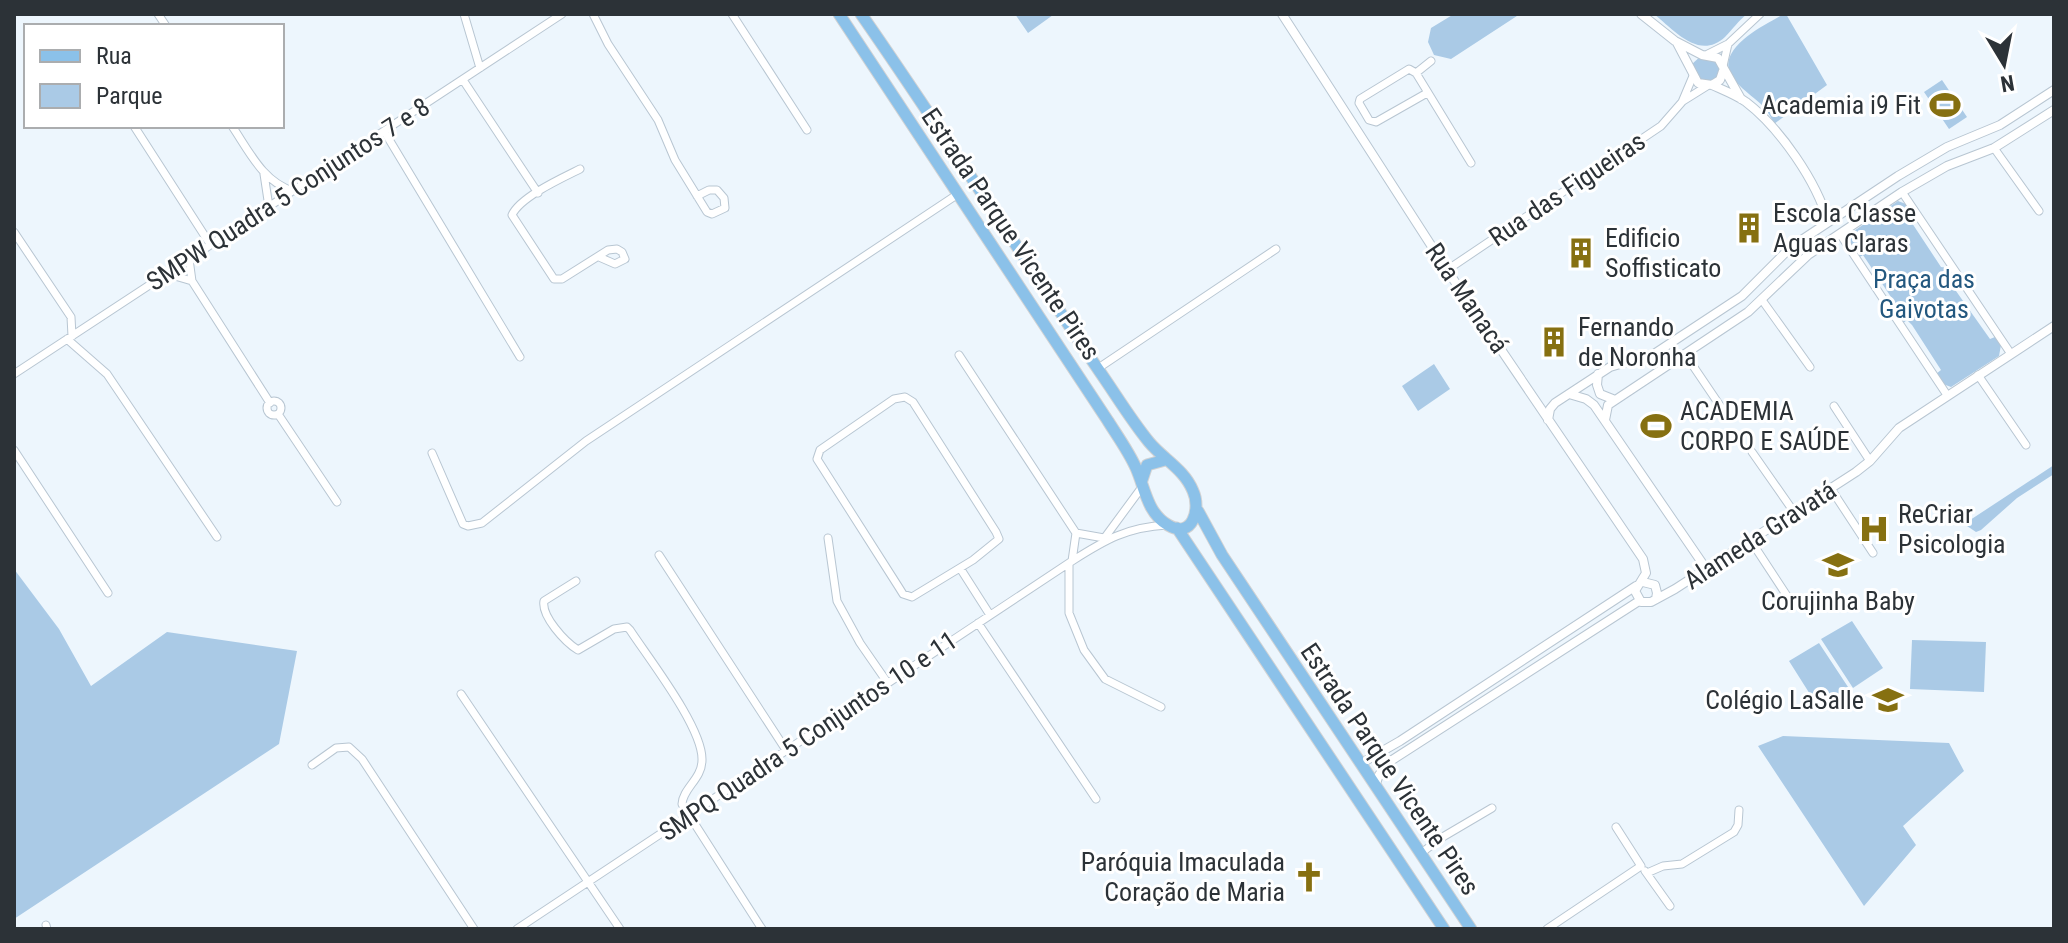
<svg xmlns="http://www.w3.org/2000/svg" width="2068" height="943" font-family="'Roboto Condensed',sans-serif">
	<rect width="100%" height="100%" fill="#edf6fd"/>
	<path fill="#aacae6" d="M1015 14H1052L1053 15 1028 33Z
		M1454 14H1520L1451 59 1434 55 1428 42 1431 28Z
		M1654 14H1747C1738 21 1733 29 1725 37 1699 61 1674 30 1654 14Z
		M1784 14H1786L1827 85 1774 124C1765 102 1752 99 1737 83 1707 53 1762 26 1784 14Z
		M1702 55 1721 61 1720 79 1702 85 1692 64Z
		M1942 80 1967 117 1949 129 1924 92Z
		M1898 201 1906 204 1914 216 1910 220 1941 267 1949 268 1961 287 1956 291 1990 339 1995 337 2001 345 1999 356 1951 387 1943 384 1936 374 1941 370 1912 325 1907 320 1902 324 1889 304 1893 300 1863 255 1858 258 1847 239 1848 235Z
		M1434 364 1450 389 1418 411 1402 386Z
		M2054 465V474L2017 498 1981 530 1976 532 1964 524Z
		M14 569 59 629 91 686 167 632 297 651 279 744 14 919Z
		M1852 621 1883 668 1853 688 1821 639Z
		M1912 640 1986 642 1984 692 1910 689Z
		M1819 643 1850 690 1820 710 1789 661Z
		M1783 736 1949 743 1964 771 1903 826 1916 845 1864 906 1758 746Z"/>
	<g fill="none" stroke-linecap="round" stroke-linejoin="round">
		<g stroke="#b8c6d2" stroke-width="9">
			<path id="minor" d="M158 14 166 26
				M464 14 480 68
				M593 14 608 44 658 120 675 160 707 212 712 214 725 208 724 198 717 190H709L697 196
				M732 14 807 130
				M1708 54 1728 44 1760 14
				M1431 61 1416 73 1471 163
				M1723 66 1728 44
				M1416 73 1409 69 1360 99 1359 103 1369 120 1376 122 1427 93
				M463 80 538 193
				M1683 101 1707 86
				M134 126 210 244
				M232 126C249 151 263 182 293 191
				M384 131 520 357
				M1994 148 2039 211
				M580 169C562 178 520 197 512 215L554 279H562L608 250 617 249 622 252 625 259 615 264 599 257
				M264 174 269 207
				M1902 192 2011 354
				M14 232 71 317 72 336
				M1840 234 1947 395
				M189 259 192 281 270 403
				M1447 270 1661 126 1682 102 1693 76
				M168 274 192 281
				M1762 300 1810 367
				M67 339 107 374 217 537
				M1685 354 1727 416
				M959 355 1076 533 1104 538
				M1097 369 1276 249
				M14 374 562 14
				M1978 375 2026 445
				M905 397 913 402 996 532 999 539 973 560 912 597 903 594 898 586 817 459 820 450 894 399Z
				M267 408a7 7 0 1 1 14 0a7 7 0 1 1-14 0Z
				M1834 406 1870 461
				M278 414 337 502
				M14 450 108 593
				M1752 452 1794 512
				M432 453 463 524 468 526 482 523 586 441 958 194
				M1831 489 1873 553
				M828 538 837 601 860 643 887 682
				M1103 540 1142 487
				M1751 541 1791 602
				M659 555 786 750
				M1072 561 1076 533
				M1069 563V613L1084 650 1105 679 1161 707
				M960 568 990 615
				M576 581 544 601C541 616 565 642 578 650L614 629 627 627 630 630C649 659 703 728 702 760 702 779 683 788 682 804L762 929
				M978 623 1096 799
				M461 694 620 929
				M312 765 336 748 349 747 362 759 474 929
				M1420 854 1441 838 1492 808
				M1645 871 1670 906
				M1647 873 1663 866 1682 864 1734 832 1738 825 1739 810
				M46 925 47 929
				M517 929 1072 561C1105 540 1127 527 1167 525
				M1547 929 1641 866 1616 827"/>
		</g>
		<g stroke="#b8c6d2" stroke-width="10">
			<path id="tertiary" d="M1282 14 1447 270 1643 559 1646 573 1635 591 1641 602H1651L1675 589 1856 472 1870 461 1899 428 2054 326
				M1641 14 1675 41 1702 55 1718 58 1741 99
				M1677 43 1698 83 1712 85 1720 80 1723 71
				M1712 85C1723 90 1736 95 1746 102 1780 128 1817 182 1828 222
				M1598 374 1597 385 1600 394 1615 400
				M1569 394 1586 399 1594 405 1707 570
				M1548 420 1550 409 1555 403 1610 367 1654 354 1742 296 1791 247 1898 176 1947 147 2000 125 2054 90
				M1605 420 1608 405 1748 312 1808 255 1902 192 1947 166 1994 148 2054 110
				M1643 582 1655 585 1657 593 1656 599
				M1360 764 1400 741 1636 586
				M1375 786 1379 775 1389 762 1639 601"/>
		</g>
		<g stroke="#d1d2d3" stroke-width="13">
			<path id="primary" d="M839 14 1108 421C1118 437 1129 452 1136 468 1145 488 1147 513 1168 525 1193 540 1201 508 1193 491 1184 469 1163 459 1149 442 1131 420 1116 395 1100 372 1076 338 1054 301 1030 266 974 182 919 97 861 14
				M1142 480 1147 465 1165 460
				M1198 511 1222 555 1471 929
				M1177 528 1444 929"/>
		</g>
		<use href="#minor" stroke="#fff" stroke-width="7"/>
		<use href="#tertiary" stroke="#fff" stroke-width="8"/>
		<use href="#primary" stroke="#8bc1e9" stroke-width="11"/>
	</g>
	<defs>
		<g id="stadium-bare" transform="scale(2.4)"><path d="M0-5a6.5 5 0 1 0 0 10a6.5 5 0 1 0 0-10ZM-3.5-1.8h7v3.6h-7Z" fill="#867011" stroke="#fff" stroke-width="2.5" paint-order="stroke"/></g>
		<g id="building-bare" transform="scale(2.4)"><path d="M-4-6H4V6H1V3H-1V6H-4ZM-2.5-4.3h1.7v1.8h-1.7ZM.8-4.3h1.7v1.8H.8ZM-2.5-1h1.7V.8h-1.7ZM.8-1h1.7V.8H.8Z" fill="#867011" stroke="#fff" stroke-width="2.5" paint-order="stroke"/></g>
		<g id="hospital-bare" transform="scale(2.4)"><path d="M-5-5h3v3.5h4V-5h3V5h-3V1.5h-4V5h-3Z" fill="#867011" stroke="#fff" stroke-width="2.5" paint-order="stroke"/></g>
		<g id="school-bare" transform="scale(2.4)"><path d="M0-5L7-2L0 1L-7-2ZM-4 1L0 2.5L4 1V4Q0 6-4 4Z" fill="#867011" stroke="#fff" stroke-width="2.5" paint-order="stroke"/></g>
		<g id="church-bare" transform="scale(2.4)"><path d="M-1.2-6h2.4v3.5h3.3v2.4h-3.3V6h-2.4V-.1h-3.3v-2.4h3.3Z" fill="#867011" stroke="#fff" stroke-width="2.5" paint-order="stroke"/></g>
	</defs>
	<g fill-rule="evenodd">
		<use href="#stadium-bare" x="1945" y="105"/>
		<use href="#building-bare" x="1749" y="228"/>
		<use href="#building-bare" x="1581" y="253"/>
		<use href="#building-bare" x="1554" y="342"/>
		<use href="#stadium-bare" x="1656" y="426"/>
		<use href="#hospital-bare" x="1874" y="529"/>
		<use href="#school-bare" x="1838" y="565"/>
		<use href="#school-bare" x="1888" y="700"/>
		<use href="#church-bare" x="1309" y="877"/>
	</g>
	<g text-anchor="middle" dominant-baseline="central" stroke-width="6" stroke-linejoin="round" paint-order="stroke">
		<g font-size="26" fill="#2c3237" stroke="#fff" text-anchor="start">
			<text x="1921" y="105" text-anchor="end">Academia i9 Fit</text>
			<text x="1773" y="213">Escola Classe<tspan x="1773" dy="30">Aguas Claras</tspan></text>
			<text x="1605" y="238">Edificio<tspan x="1605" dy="30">Soffisticato</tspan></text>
			<text x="1578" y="327">Fernando<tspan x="1578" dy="30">de Noronha</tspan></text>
			<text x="1680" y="411">ACADEMIA<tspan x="1680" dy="30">CORPO E SAÚDE</tspan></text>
			<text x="1898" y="514">ReCriar<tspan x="1898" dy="30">Psicologia</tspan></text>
			<text x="1838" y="601" text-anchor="middle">Corujinha Baby</text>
			<text x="1864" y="700" text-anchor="end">Colégio LaSalle</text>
			<text x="1285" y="862" text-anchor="end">Paróquia Imaculada<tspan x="1285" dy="30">Coração de Maria</tspan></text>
		</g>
		<g font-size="26" fill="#2c3237" stroke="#fff">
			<text transform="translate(1567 189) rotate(-34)">Rua das Figueiras</text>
			<text transform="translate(288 194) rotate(-33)">SMPW Quadra 5 Conjuntos 7 e 8</text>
			<text transform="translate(1011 234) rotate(56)">Estrada Parque Vicente Pires</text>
			<text transform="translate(1467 298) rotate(56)">Rua Manacá</text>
			<text transform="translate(1760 535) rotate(-33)">Alameda Gravatá</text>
			<text transform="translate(808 736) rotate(-34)">SMPQ Quadra 5 Conjuntos 10 e 11</text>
			<text transform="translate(1390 769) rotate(56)">Estrada Parque Vicente Pires</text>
		</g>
		<g font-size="26" fill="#23587f" stroke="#fff">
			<text x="1924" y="279">Praça das<tspan x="1924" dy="30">Gaivotas</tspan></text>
		</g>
	</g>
	<rect width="2068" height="943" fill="none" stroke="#2c3237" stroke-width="32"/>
	<rect x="24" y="24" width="260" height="104" fill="#ffffff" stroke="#abadaf" stroke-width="2"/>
	<rect x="40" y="50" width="40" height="12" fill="#8bc1e9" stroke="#abadaf" stroke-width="2"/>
	<text x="96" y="64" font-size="24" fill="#2c3237">Rua</text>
	<rect x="40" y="84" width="40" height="24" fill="#aacae6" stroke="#abadaf" stroke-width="2"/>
	<text x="96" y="104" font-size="24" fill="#2c3237">Parque</text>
	<g transform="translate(2004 64) rotate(170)" stroke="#ffffff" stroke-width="6" paint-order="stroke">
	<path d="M0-6L14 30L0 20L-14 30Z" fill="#2c3237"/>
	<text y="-12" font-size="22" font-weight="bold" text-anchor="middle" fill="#2c3237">N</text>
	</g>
</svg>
